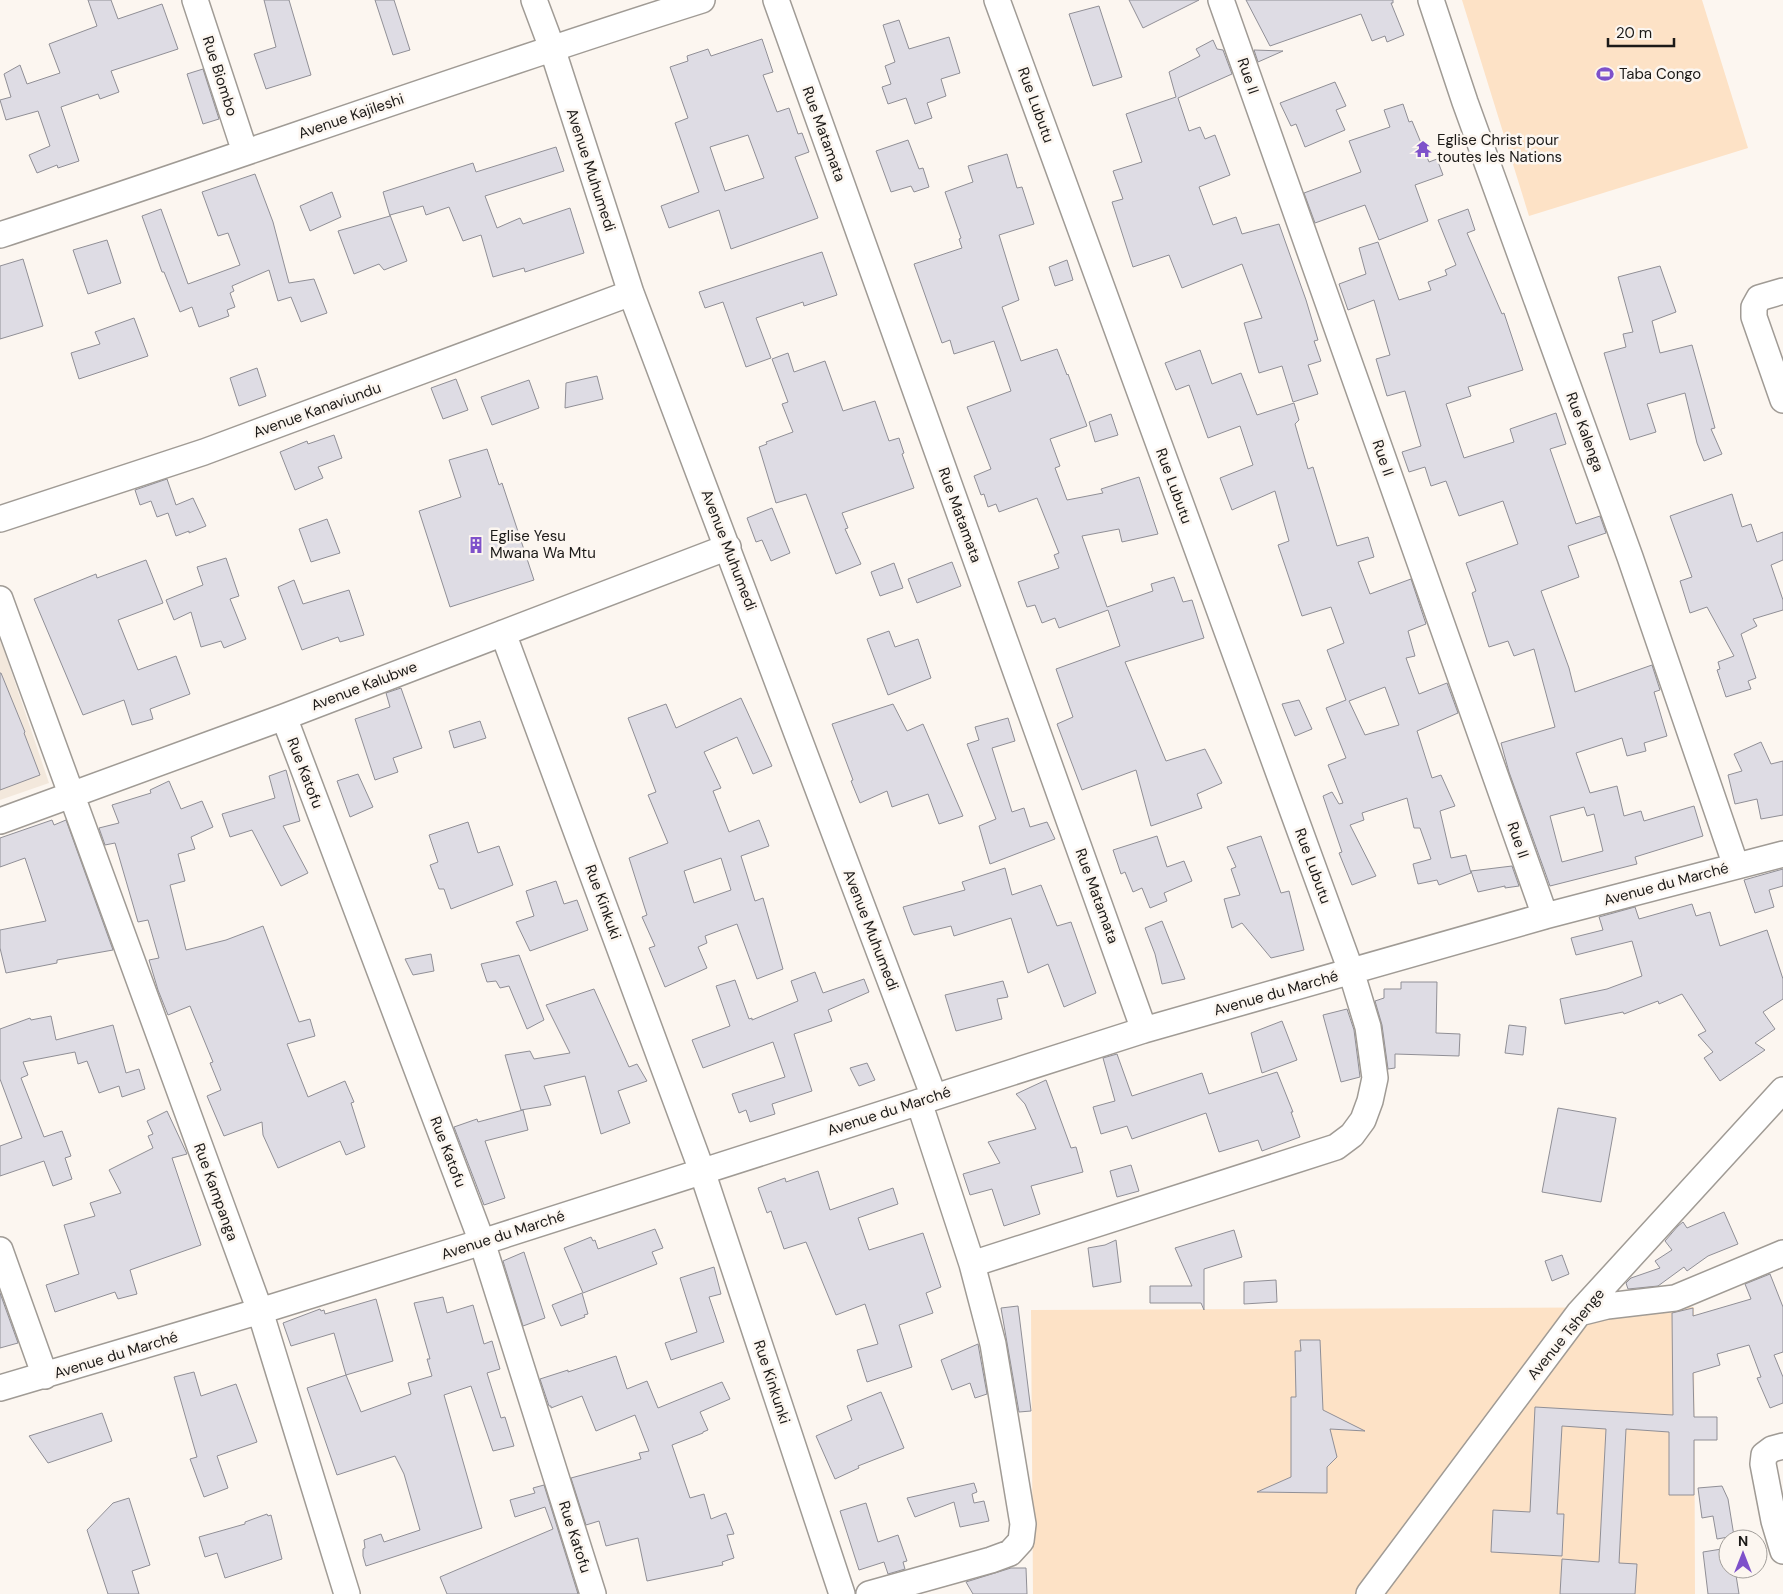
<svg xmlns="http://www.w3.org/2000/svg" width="1783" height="1594" font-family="'DM Sans',sans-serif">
	<rect width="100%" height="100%" fill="#fcf6f0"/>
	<path fill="#f3e8dc" d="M0 638 49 783 0 800Z"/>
	<path fill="#fde2c6" d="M1462 0H1702L1748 148 1529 216Z
		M1694 1307 1695 1594H1033L1031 1310Z"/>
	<path fill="#dedce4" stroke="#908f96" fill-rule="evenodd" d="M88 0H111L118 19 162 4 178 49 111 71 119 92 100 99 98 94 61 107 79 161 58 168 57 165 37 173 29 155 50 146 38 111 6 120 0 100 11 97 4 74 20 65 27 84 60 73 49 44 97 26Z
		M264 0H289L311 75 266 89 254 54 276 47Z
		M375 0H394L410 50 393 55Z
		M1129 0H1199L1143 28Z
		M1246 0H1393V3H1391L1404 35 1387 42 1385 36 1372 41 1361 14 1270 46Z
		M1099 6 1122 77 1093 86 1069 14Z
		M899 20 909 49 949 37 960 73 941 79 946 96 927 103 932 118 915 124 906 98 888 104 882 87 891 84 885 66 895 62 883 25Z
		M762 39 773 72 763 75 777 112 789 108 798 134 802 133 809 152 795 157 818 218 731 249 719 210 669 228 661 206 699 192 675 123 688 118 670 67 688 61 687 56 708 49 711 56ZM748 135 764 178 725 191 710 147Z
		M1213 40 1217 49 1223 50 1232 74 1178 98 1189 131 1200 127 1205 139 1215 135 1230 175 1199 187 1213 225 1236 217 1242 234 1279 224 1306 300 1318 340 1314 341 1321 361 1308 365 1318 394 1293 402 1282 366 1259 373 1244 323 1262 318 1242 264 1182 288 1169 255 1133 267 1112 202 1123 199 1113 171 1142 162 1126 114 1176 97 1169 72 1200 56 1196 49Z
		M1254 50 1283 51 1258 62Z
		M203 69 219 119 203 124 187 74Z
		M1335 82 1346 106 1336 110 1345 130 1305 147 1296 124 1291 126 1280 103Z
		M1403 104 1409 122 1412 121 1429 162 1437 159 1443 175 1415 185 1428 221 1379 240 1365 205 1315 223 1304 193 1361 172 1349 141 1390 127 1384 110Z
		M908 140 919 169 923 168 929 187 914 192 911 186 891 192 876 151Z
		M556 147 564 171 485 196 497 228 520 218 523 224 570 208 584 253 525 272 524 268 493 277 481 235 463 241 449 207 426 215 423 206 390 215 407 261 384 270 379 264 354 274 338 231 390 216 383 192 473 163 476 172Z
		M1007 154 1017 188 1022 187 1034 224 999 235 1019 300 1002 307 1021 361 1057 349 1067 375 1068 374 1087 426 1050 439 1060 466 1055 468 1067 500 1103 493 1101 489 1139 477 1158 534 1122 542 1119 529 1082 536 1107 607 1153 591 1151 584 1174 577 1183 602 1192 600 1204 638 1125 662 1166 761 1205 749 1222 783 1197 794 1202 808 1151 826 1136 770 1082 790 1057 724 1073 717 1056 669 1120 646 1108 610 1059 628 1055 618 1042 623 1035 605 1027 607 1018 582 1059 568 1054 555 1059 553 1037 498 999 512 996 504 988 507 984 494 981 495 974 476 991 469 967 407 1011 391 994 341 954 354 950 340 942 343 914 264 962 248 959 239 961 238 945 192 973 182 968 166Z
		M255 174 273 222 289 283 314 279 327 313 301 322 291 297 278 301 269 270 232 286 234 291 230 293 235 307 227 310 229 316 199 327 192 307 180 312 164 272H162L142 216 161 209 188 284 240 265 228 233 218 236 202 192Z
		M332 192 341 217 310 231 300 206Z
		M1468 209 1475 230 1467 233 1502 314 1504 313 1523 370 1468 387 1471 396 1446 404 1464 458 1514 442 1510 429 1556 413 1566 444 1550 449 1576 524 1600 516 1606 533 1568 546 1579 577 1541 591 1569 668 1575 692 1652 665 1660 690 1654 692 1667 736 1644 743 1646 751 1627 756 1622 738 1576 753 1590 793 1617 786 1624 816 1641 811 1644 821 1694 806 1703 836 1635 857 1637 864 1550 886 1509 772 1501 743 1555 727 1534 649 1514 656 1508 641 1489 647 1472 593 1476 591 1466 563 1518 544 1503 501 1459 516 1446 481 1431 486 1425 467 1409 472 1402 452 1421 446 1405 391 1387 396 1376 359 1390 355 1374 300 1348 310 1339 284 1366 274 1359 248 1378 242 1399 300 1431 290 1428 282 1447 275 1445 270 1456 265 1438 220ZM1584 807 1587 816 1594 814 1603 851 1562 862 1550 816Z
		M107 240 121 283 88 294 73 250Z
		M822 252 837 295 804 306 803 302 756 318 771 358 746 367 723 302 705 308 699 292Z
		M23 259 43 326 0 339V266Z
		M1067 260 1073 280 1055 286 1049 267Z
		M1660 266 1676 312 1652 321 1660 353 1692 345 1715 428 1711 429 1722 454 1704 461 1697 443 1685 393 1647 404 1656 432 1630 440 1604 353 1626 347 1623 334 1633 332 1618 277Z
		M134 318 148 356 79 379 71 353 100 344 95 332Z
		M1200 350 1212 384 1241 373 1257 415 1294 403 1299 420 1295 424 1308 469 1313 467 1337 546 1368 537 1374 557 1358 562 1370 594 1411 579 1426 624 1408 631 1415 656 1406 658 1419 694 1447 683 1458 713 1417 731 1432 778 1441 775 1455 806 1440 811 1451 858 1466 855 1471 873 1439 885 1437 880 1418 884 1413 864 1431 859 1420 828H1414L1407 798 1362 813 1364 820 1350 825 1376 876 1352 885 1339 853 1342 852 1323 796 1332 792 1339 804 1343 803 1328 765 1346 758 1326 708 1346 700 1327 650 1344 643 1331 607 1302 616 1278 545 1289 541 1275 491 1232 510 1220 478 1253 465 1240 426 1208 438 1189 385 1176 390 1165 363ZM1385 687 1399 725 1365 735 1349 701Z
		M788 353 794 372 825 361 843 411 875 401 889 441 899 438 904 453 902 454 914 488 842 513 848 528 845 529 861 564 836 574 806 494 776 503 759 447 767 444 766 442 793 432 782 404 788 402 772 359Z
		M257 368 266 396 239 406 230 378Z
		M597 376 603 399 565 408 566 383Z
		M456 379 468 410 443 419 431 388Z
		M529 380 539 408 492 425 481 397Z
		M1111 414 1118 435 1095 442 1089 422Z
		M334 435 342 458 318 467 323 478 295 490 280 452 307 441 308 444Z
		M487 449 499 485 502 483 534 580 450 607 419 511 461 497 449 460Z
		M167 479 176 505 193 498 206 526 189 533V531L176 536 168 513 157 517 151 501 140 505 135 490Z
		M1732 494 1742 527 1751 524 1757 542 1783 532V560L1771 565 1783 600V610L1753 619 1757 626 1741 634 1756 678 1748 681 1751 689 1726 697 1717 670 1720 669 1718 662 1734 656 1707 607 1690 613 1680 581 1692 577 1670 516Z
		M772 508 790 553 771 561 762 540 756 542 747 518Z
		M327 519 340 553 311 562 299 529Z
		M226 558 239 596 230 599 246 639 224 648 221 641 201 647 191 612 174 620 166 600 203 585 197 567Z
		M146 560 163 603 118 620 138 670 176 656 190 694 150 709 153 719 132 725 124 700 83 715 34 599 96 574 97 578Z
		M952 562 961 586 917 603 908 579Z
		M894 563 903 588 880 596 871 572Z
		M294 580 303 604 349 590 364 635 340 642 338 637 302 650 278 587Z
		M889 631 895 647 918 639 931 678 888 695 867 639Z
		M0 673H1L25 732 24 733 40 775 0 790Z
		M401 688 422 748 393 758 398 772 375 780 355 719 390 707 386 693Z
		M741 698 772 766 753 774 737 737 704 752 721 788 713 791 729 832 759 820 769 846 741 856 755 901 763 898 783 969 757 979 737 924 705 936 707 943 698 947 707 968 665 987 649 948 655 946 642 917 647 915 629 858 668 843 648 795 656 792 628 718 666 704 676 728ZM721 858 731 890 694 903 684 871Z
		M1299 700 1312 729 1295 736 1282 704Z
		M893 704 907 731 923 724 963 816 939 824 928 794 892 807 887 791 860 803 851 781 853 780 832 724Z
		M1008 718 1015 741 992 748 1012 812 1024 808 1030 827 1047 822 1055 839 990 864 979 826 996 819 967 744 979 740 975 727Z
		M480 721 486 738 454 748 449 731Z
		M1761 742 1771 764 1783 761V815L1761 819 1757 799 1735 804 1728 775 1742 771 1734 754Z
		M286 770 300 821 283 826 308 873 281 886 252 830 230 837 222 814 275 798 269 776Z
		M358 774 373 807 350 817 337 781Z
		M169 781 181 809 202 801 213 827 191 837 195 849 178 854 185 881 170 885 186 950 226 940 263 926 299 1022 310 1019 315 1036 287 1044 308 1097 345 1081 354 1102 351 1103 365 1147 346 1155 340 1141 278 1168 263 1135 262 1122 224 1136 207 1096 221 1090 210 1063 213 1062 190 1006 168 1015 158 990 149 960 159 958 148 920 138 922 115 843 105 845 99 828 119 823 112 805 151 793 150 790Z
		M52 820 54 825 66 820 113 950 57 960V963L6 973 0 948V930L46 921 25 858 0 867V838Z
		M468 822 478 853 499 846 513 885 451 909 444 889H439L430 865 438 862 429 835Z
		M1157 836 1167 867 1184 861 1192 881 1164 893 1167 901 1150 908 1142 888 1133 892 1125 872 1121 874 1113 850Z
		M1261 836 1281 893 1289 891 1304 950 1271 958 1242 923 1232 928 1224 899 1240 895 1231 869 1236 867 1227 847Z
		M1512 866 1519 886 1505 888V886L1478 892 1471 871Z
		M1005 868 1012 895 1041 885 1057 926 1071 922 1096 993 1064 1007 1048 964 1028 973 1011 918 954 936 951 926 914 935 912 932 903 907 965 890 962 882Z
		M1783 869V886L1769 890 1774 907 1755 913 1744 880Z
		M556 881 564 904 577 900 588 930 530 951 516 922 534 916 526 891Z
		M1692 904 1696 916 1710 912 1720 946 1767 930 1783 979V999L1763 1012 1775 1029 1755 1043 1765 1050 1720 1081 1704 1058 1713 1052 1698 1035 1706 1031 1682 994 1659 1004 1658 1001 1624 1014 1623 1012 1565 1024 1560 999 1607 989 1642 976 1632 941 1576 955 1571 938 1603 930 1599 917 1635 907 1639 919Z
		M1162 921 1185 979 1162 984 1155 954 1145 928Z
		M431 954 434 971 413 975 405 959Z
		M519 955 544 1020 527 1029 509 986 500 988 496 981 487 982 481 964Z
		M815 972 823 993 864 979 869 992 828 1010 832 1021 794 1034 812 1091 772 1104 775 1114 750 1122 746 1110 739 1113 732 1094 785 1077 773 1042 703 1068 692 1040 730 1026 716 986 735 980 749 1019 752 1018V1020L798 1001 791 981Z
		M1003 981 1008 997 997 999 1002 1019 956 1031 945 995Z
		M1401 982H1437L1436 1033 1460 1034 1459 1056 1395 1054V1068L1388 1069 1382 1025 1375 1001 1384 998V989H1401Z
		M594 989 629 1067 637 1064 647 1081 618 1091 630 1123 601 1134 585 1076 544 1086 551 1105 521 1110 505 1055 530 1051 534 1059 570 1053 546 1005Z
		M1347 1009 1354 1030 1360 1077 1341 1082 1323 1015Z
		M51 1016 56 1040 113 1025 126 1073 139 1069 145 1089 122 1097 119 1086 99 1093 87 1061 78 1064 75 1052 23 1062 28 1075 21 1078 44 1137 62 1131 71 1156 65 1158 72 1179 53 1186 44 1161 0 1176V1146L22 1138 0 1079V1029L30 1018 31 1020Z
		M1282 1021 1297 1060 1262 1073 1251 1033Z
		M1509 1025 1526 1027 1523 1055 1505 1053Z
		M1117 1054 1132 1096 1202 1073 1209 1094 1277 1072 1293 1112H1291L1300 1137 1262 1151 1258 1140 1219 1152 1206 1113 1132 1139 1127 1126 1101 1134 1093 1107 1115 1101 1103 1058Z
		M867 1063 875 1080 859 1086 850 1068Z
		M1046 1080 1071 1148 1076 1147 1083 1172 1031 1186 1040 1214 1004 1226 992 1189 970 1195 963 1174 1000 1163 988 1142 1036 1129 1025 1104 1016 1094Z
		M1558 1108 1616 1118 1601 1202 1542 1192Z
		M523 1110 528 1130 485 1141 505 1198 484 1205 454 1127 477 1119 478 1122Z
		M167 1111 187 1154 172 1158 201 1245 130 1270 137 1294 118 1299 115 1292 55 1312 46 1285 79 1274 64 1225 95 1216 90 1203 121 1193 109 1170 153 1148 148 1136 153 1134 147 1121Z
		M1131 1165 1139 1191 1117 1197 1110 1171Z
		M818 1171 830 1210 893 1188 898 1204 858 1218 869 1250 923 1233 941 1287 926 1293 933 1313 899 1325 912 1367 867 1382 857 1350 878 1344 865 1304 836 1315 806 1242 784 1249 771 1211 767 1213 758 1188 785 1178 786 1182Z
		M1724 1212 1738 1244 1708 1256 1687 1271 1684 1267 1658 1286 1628 1289 1626 1283 1631 1278 1660 1268 1655 1261 1672 1250 1665 1241 1678 1226 1683 1222 1687 1228Z
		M655 1229 663 1248 652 1252 657 1264 583 1293 564 1248 591 1237 593 1241 595 1240 598 1249Z
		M1234 1230 1242 1257 1204 1269V1310L1201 1303H1150V1286H1192L1175 1248Z
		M1116 1240 1121 1282 1093 1287 1088 1248 1105 1245Z
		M524 1252 545 1318 523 1326 503 1261Z
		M1562 1255 1569 1274 1552 1281 1545 1261Z
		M714 1267 721 1294 709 1297 724 1342 671 1360 665 1343 697 1332 680 1278Z
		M1770 1274 1783 1307V1352L1774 1355 1783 1377V1403L1770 1408 1757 1378 1761 1377 1749 1345 1717 1354 1720 1365 1693 1373 1694 1417H1717V1440H1694V1495H1669V1432L1626 1429 1619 1563 1637 1564 1635 1594H1560L1562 1559 1599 1562 1606 1429 1562 1426 1557 1514H1564L1562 1556 1491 1552 1493 1510 1530 1512 1535 1407 1673 1415 1672 1313 1693 1308V1316L1751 1299 1745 1284Z
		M1276 1280 1277 1302 1244 1304V1282Z
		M0 1293 18 1343 0 1348Z
		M582 1293 588 1314 584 1315 585 1317 561 1326 552 1305Z
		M443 1297 447 1313 473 1305 484 1344 492 1341 500 1369 487 1373 501 1418 505 1417 514 1446 493 1451 471 1386 444 1395 482 1528 366 1566 363 1556V1549L365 1548 364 1540 381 1534 384 1542 420 1530 404 1474 395 1456 337 1475 307 1388 346 1375 361 1412 411 1394 408 1383 432 1376 427 1359H430L414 1303Z
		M376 1299 393 1361 346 1375 334 1333 291 1346 283 1323 320 1309 321 1311 324 1310 325 1314Z
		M1018 1306 1031 1411 1019 1412 1001 1308Z
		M1300 1340H1320L1323 1410 1365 1431 1330 1429 1337 1457 1327 1467V1493L1257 1492 1291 1477V1397H1296L1295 1351H1301Z
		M978 1344 987 1394 975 1398 970 1383 952 1390 941 1360Z
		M616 1356 627 1389 647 1381 658 1408 722 1382 730 1399 700 1412 708 1430 703 1432V1433L672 1445 690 1498 704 1494 711 1519 726 1513 734 1534 727 1535 734 1558 722 1562 723 1565 647 1581 638 1538 606 1546 599 1521 586 1525 571 1478 641 1459 639 1453 649 1451 635 1415 596 1431 582 1396 551 1408V1406H549L540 1379 568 1370V1372Z
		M194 1372 201 1396 236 1384 257 1442 217 1456 228 1488 204 1497 190 1459 197 1457 174 1377Z
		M881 1392 904 1448 858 1466 859 1468 835 1479 816 1436 852 1420 847 1406Z
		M102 1413 112 1441 48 1463 29 1436Z
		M974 1483 977 1492 972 1494 974 1503 984 1501 989 1521 960 1527 954 1502 915 1517 907 1498Z
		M544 1485 578 1594H447L440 1577 553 1529 545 1507 515 1517 510 1500 535 1493 533 1488Z
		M1722 1486 1728 1499 1734 1536 1717 1539 1713 1516 1702 1518 1698 1488Z
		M129 1498 150 1565 132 1571 139 1594H108L87 1530 113 1503Z
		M866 1503 878 1542 898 1535 907 1561 903 1562 905 1569 888 1574 884 1562 859 1570 840 1511Z
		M267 1514 268 1516 271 1515 282 1559 225 1578 217 1553 205 1557 199 1537 245 1524V1522Z
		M1728 1548V1569H1735L1739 1594H1708L1703 1552Z
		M1011 1568H1026L1027 1594H973L966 1582Z"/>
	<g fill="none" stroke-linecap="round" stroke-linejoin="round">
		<g stroke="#a09b95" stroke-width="28">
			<path id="minor" d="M195 0 245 152
				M534 0 552 48 631 293 934 1097
				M776 0 1144 1030
				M1221 0 1545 916
				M1431 0 1465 102 1630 557 1736 866
				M0 235C235 158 467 74 702 0
				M1783 291 1759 298 1754 307V317L1783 400
				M0 519 204 452 631 293
				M0 599 260 1311 347 1594
				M503 633 702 1171 842 1594
				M284 717 482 1242 593 1594
				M0 821 284 717 728 547
				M0 1250 45 1376
				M972 1264 1336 1147 1352 1135 1363 1120 1370 1101 1375 1078 1368 1027 1351 971 997 0
				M1579 1313 1607 1306 1675 1298 1783 1253
				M0 1388 260 1311 482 1242 1144 1030 1545 916 1783 854
				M1783 1446 1772 1449 1764 1455 1763 1464 1774 1521 1783 1551
				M869 1594 991 1560 1010 1553 1021 1541 1023 1524 993 1344 972 1264 919 1102
				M1369 1594 1579 1313 1783 1090"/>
		</g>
		<use href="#minor" stroke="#fff" stroke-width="25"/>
	</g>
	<defs>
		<g id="stadium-bare" transform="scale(1.35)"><path d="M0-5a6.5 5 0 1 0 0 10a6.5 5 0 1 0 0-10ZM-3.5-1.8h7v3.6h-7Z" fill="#7e51ca" stroke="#fcf6f0" stroke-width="2.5" paint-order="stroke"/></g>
		<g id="temple-bare" transform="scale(1.35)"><path d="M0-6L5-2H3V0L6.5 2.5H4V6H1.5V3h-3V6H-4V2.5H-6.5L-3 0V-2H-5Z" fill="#7e51ca" stroke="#fcf6f0" stroke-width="2.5" paint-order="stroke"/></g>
		<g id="building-bare" transform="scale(1.35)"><path d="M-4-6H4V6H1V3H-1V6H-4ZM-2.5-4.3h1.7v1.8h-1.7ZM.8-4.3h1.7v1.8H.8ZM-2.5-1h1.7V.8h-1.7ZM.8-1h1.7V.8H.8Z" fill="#7e51ca" stroke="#fcf6f0" stroke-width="2.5" paint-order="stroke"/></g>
	</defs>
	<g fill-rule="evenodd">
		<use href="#stadium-bare" x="1605" y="74"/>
		<use href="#temple-bare" x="1423" y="149"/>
		<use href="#building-bare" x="476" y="545"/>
	</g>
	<g text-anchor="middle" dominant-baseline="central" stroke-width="5" stroke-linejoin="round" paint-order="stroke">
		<g font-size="15" fill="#1c1a18" stroke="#fcf6f0" text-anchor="start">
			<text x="1619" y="74">Taba Congo</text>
			<text x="1437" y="140">Eglise Christ pour<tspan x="1437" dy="17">toutes les Nations</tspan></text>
			<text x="490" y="536">Eglise Yesu<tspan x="490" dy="17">Mwana Wa Mtu</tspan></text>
		</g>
		<g font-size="15" fill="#1c1a18" stroke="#fcf6f0">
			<text transform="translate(220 76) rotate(72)">Rue Biombo</text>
			<text transform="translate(1248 76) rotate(71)">Rue II</text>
			<text transform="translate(1036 105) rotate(70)">Rue Lubutu</text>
			<text transform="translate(351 116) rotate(-19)">Avenue Kajileshi</text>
			<text transform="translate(824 134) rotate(70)">Rue Matamata</text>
			<text transform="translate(591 170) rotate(72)">Avenue Muhumedi</text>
			<text transform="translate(317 410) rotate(-20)">Avenue Kanaviundu</text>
			<text transform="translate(1585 432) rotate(70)">Rue Kalenga</text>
			<text transform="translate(1383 458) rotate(71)">Rue II</text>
			<text transform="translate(1174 486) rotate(70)">Rue Lubutu</text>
			<text transform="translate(960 515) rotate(70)">Rue Matamata</text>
			<text transform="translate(729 550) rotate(69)">Avenue Muhumedi</text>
			<text transform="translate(364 686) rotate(-21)">Avenue Kalubwe</text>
			<text transform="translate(305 773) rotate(69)">Rue Katofu</text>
			<text transform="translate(1518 840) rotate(71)">Rue II</text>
			<text transform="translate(1313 866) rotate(70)">Rue Lubutu</text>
			<text transform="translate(1666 884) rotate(-15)">Avenue du Marché</text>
			<text transform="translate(1097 896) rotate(70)">Rue Matamata</text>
			<text transform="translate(603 902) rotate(70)">Rue Kinkuki</text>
			<text transform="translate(871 930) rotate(69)">Avenue Muhumedi</text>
			<text transform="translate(1276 993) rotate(-16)">Avenue du Marché</text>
			<text transform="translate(889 1111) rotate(-18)">Avenue du Marché</text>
			<text transform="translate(448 1152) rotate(69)">Rue Katofu</text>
			<text transform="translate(216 1192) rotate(70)">Rue Kampanga</text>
			<text transform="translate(503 1235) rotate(-18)">Avenue du Marché</text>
			<text transform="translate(1566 1334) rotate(-51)">Avenue Tshenge</text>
			<text transform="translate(116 1355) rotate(-17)">Avenue du Marché</text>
			<text transform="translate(772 1382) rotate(72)">Rue Kinkunki</text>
			<text transform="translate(575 1537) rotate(72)">Rue Katofu</text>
		</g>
	</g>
	<g transform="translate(1743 1554)"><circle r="24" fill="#fcf6f0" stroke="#a29e9a"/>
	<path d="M0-4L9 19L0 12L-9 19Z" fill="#7e51ca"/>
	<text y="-8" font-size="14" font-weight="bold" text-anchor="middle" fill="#1c1a18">N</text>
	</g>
	<path d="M1608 38v8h66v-8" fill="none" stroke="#1c1a18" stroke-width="2.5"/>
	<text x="1616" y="38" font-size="15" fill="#1c1a18" stroke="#fcf6f0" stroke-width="4" paint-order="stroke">20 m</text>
</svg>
